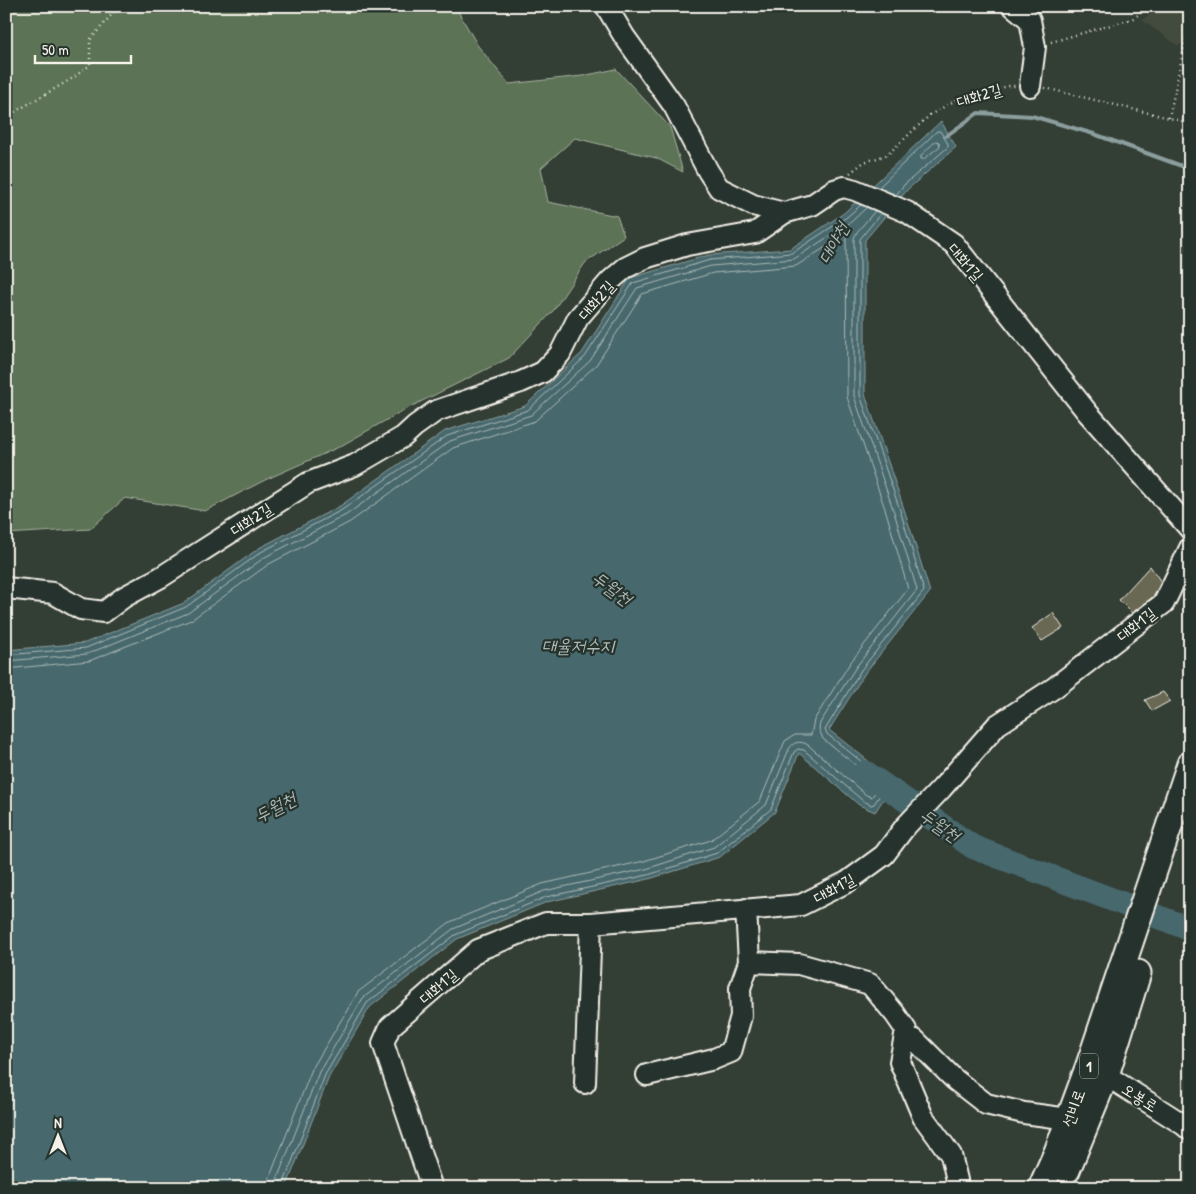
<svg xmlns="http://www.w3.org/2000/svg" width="1196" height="1194" font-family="'Patrick Hand','Poor Story',sans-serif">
	<rect width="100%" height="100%" fill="#333e35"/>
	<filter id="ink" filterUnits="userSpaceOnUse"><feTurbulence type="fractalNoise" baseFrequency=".02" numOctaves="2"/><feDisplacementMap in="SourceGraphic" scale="10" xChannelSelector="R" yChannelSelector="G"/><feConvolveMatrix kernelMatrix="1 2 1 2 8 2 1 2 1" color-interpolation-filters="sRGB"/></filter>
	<g filter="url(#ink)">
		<path fill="#434b3e" d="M1161 6H1190V42L1177 45 1142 20Z"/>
		<path fill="#5c7357" stroke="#a8b2a0" d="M6 6H190L202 8 206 6H455L478 46 509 84 582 76 616 69 670 127 683 172 656 158 575 138 541 168 548 202 617 216 624 236 585 263 553 311 509 358 404 410 339 447 265 480 205 511 125 498 90 529 6 534Z"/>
		<path fill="#46686d" stroke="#8c9f9e" d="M941 121 956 147 908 189 865 240V394L904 509 930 592 865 673 829 730 895 782 875 812 859 805 799 753 775 812 720 857 649 879 547 902 457 939 370 1007 329 1077 286 1188H6V650L85 643 184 603 259 548 340 506 445 431 525 406 582 353 630 278 709 255 790 249 844 213Z"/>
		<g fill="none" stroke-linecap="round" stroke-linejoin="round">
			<path stroke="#aebab7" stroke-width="1" d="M936 141 939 142 940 146 924 159H921V156Z
				M878 188 937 131H940L948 144V147L904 185 896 195
				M6 655 86 648 186 607 261 552 342 510 447 436 528 410 585 357 633 283 710 260 792 253 847 217 861 205
				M6 661 87 654 188 613 265 557 346 515 450 441 531 415 590 361 637 288 711 266 794 259 851 222 867 207
				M6 669 89 661 191 620 269 564 350 522 453 448 535 421 596 365 642 294 713 273 796 266 843 236 846 237 847 397 887 515 908 589 850 663 814 720 811 735H795L785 741 760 801 711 840 644 861 542 884 450 922 358 992 312 1069 269 1179 268 1188
				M275 1188 276 1182 319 1072 363 998 453 929 544 891 646 869 714 847 766 805 789 749C793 742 800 740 808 745L866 795 872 797 879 786 878 783 823 739 819 729 820 723 856 667 917 590 894 512 854 396V238L857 232 875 211
				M282 1188 325 1075 367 1003 455 935 546 897 648 875 717 853 771 809 794 752 798 749 804 750 862 800 871 805 874 804 887 785V782L827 734 825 730 861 670 924 591 900 510 860 395V239L881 213"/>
			<path stroke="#8c9f9e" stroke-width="4" d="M946 136 978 113 1032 116 1094 134 1190 169"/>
			<path stroke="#46686d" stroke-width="24" d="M865 772 973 847 1190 929"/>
		</g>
		<path fill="#696853" stroke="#f4f1e8" d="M1150 566 1161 582 1154 596 1132 613 1119 600Z
			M1053 613 1063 628 1042 641 1032 628Z
			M1163 692 1170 701 1152 711 1145 700Z"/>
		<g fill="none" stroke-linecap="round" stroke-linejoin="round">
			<g stroke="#f4f1e8" stroke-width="24">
				<path id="minor" d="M606 6 624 36 674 106 708 171 719 188 753 205 784 213
					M1013 6 1030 20 1035 47 1030 86
					M6 588 53 593 81 609 104 612 124 597 161 577 308 483 355 465 403 437 415 426 436 411 521 382 543 372 560 354 578 318 610 281 625 268 645 258 687 245 755 233 784 213 812 205 834 190 844 187 855 190 907 212 954 244 1087 412 1190 529
					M749 962 799 964 870 984 895 1014 906 1030 900 1062 923 1117 951 1155 957 1180 955 1188
					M905 1035 915 1040 954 1079 986 1104 1024 1113 1069 1119
					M1093 1067 1184 1125 1190 1130
					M647 1075 714 1059 731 1052 741 1016 740 988 749 962 746 909
					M585 1083 591 923
					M432 1188 383 1043 390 1027 478 950 546 923H591L801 905 847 882 884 855 905 827 942 788 997 725 1054 688 1164 603 1190 548"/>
			</g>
			<g stroke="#f4f1e8" stroke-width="29">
				<path id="major" d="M1067 1170 1106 1075 1138 973
					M1041 1188 1057 1152 1089 1065 1190 764"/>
			</g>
			<path stroke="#f4f1e8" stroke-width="2.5" stroke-dasharray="1 4" stroke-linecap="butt" d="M1051 42 1132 19 1151 6
				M1045 88 1190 123
				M6 117 73 78 90 65V40L119 6
				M1169 118 1188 29
				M850 173 864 162 887 155 930 115 961 97 1009 86H1015"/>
			<use href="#minor" stroke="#26332d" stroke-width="20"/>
			<use href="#major" stroke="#26332d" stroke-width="25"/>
		</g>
	</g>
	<g text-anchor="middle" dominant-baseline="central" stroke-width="4.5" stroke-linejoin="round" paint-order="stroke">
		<rect fill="#26332d" stroke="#b6b8b0" stroke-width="1" x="1080" y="1053.5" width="18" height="25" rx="4"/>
		<g font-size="15" font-weight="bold" fill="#f4f1e8">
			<text x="1089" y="1066">1</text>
		</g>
		<g font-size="16" fill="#f4f1e8" stroke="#26332d">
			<text transform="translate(979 95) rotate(-17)">대화2길</text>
			<text transform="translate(966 262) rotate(49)">대화1길</text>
			<text transform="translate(596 300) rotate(-49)">대화2길</text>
			<text transform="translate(251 519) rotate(-33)">대화2길</text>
			<text transform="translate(1136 624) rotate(-38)">대화1길</text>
			<text transform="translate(834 888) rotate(-29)">대화1길</text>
			<text transform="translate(438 986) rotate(-41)">대화1길</text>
			<text transform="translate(1140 1097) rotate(32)">오봉로</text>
			<text transform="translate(1073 1108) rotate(-70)">선비로</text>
		</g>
		<g font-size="18" font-style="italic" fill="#aebab7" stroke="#26332d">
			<text transform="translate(833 243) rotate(-61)">대야천</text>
			<text transform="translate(612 588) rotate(37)">두월천</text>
			<text x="578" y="645">대율저수지</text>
			<text transform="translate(275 807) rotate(-27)">두월천</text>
			<text transform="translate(940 825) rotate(35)">두월천</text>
		</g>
	</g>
	<rect width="1196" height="1194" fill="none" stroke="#26332d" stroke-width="25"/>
	<rect x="12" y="12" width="1171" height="1169" fill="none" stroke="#f4f1e8" stroke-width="2" filter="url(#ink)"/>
	<g transform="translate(58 1136)" stroke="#26332d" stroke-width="4" paint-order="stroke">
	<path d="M0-4L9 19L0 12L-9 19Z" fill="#f4f1e8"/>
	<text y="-8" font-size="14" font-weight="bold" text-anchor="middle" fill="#f4f1e8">N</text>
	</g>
	<path d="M35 55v8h96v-8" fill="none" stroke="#f4f1e8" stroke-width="2.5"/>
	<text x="42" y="55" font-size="15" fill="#f4f1e8" stroke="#26332d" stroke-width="4" paint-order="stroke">50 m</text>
</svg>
